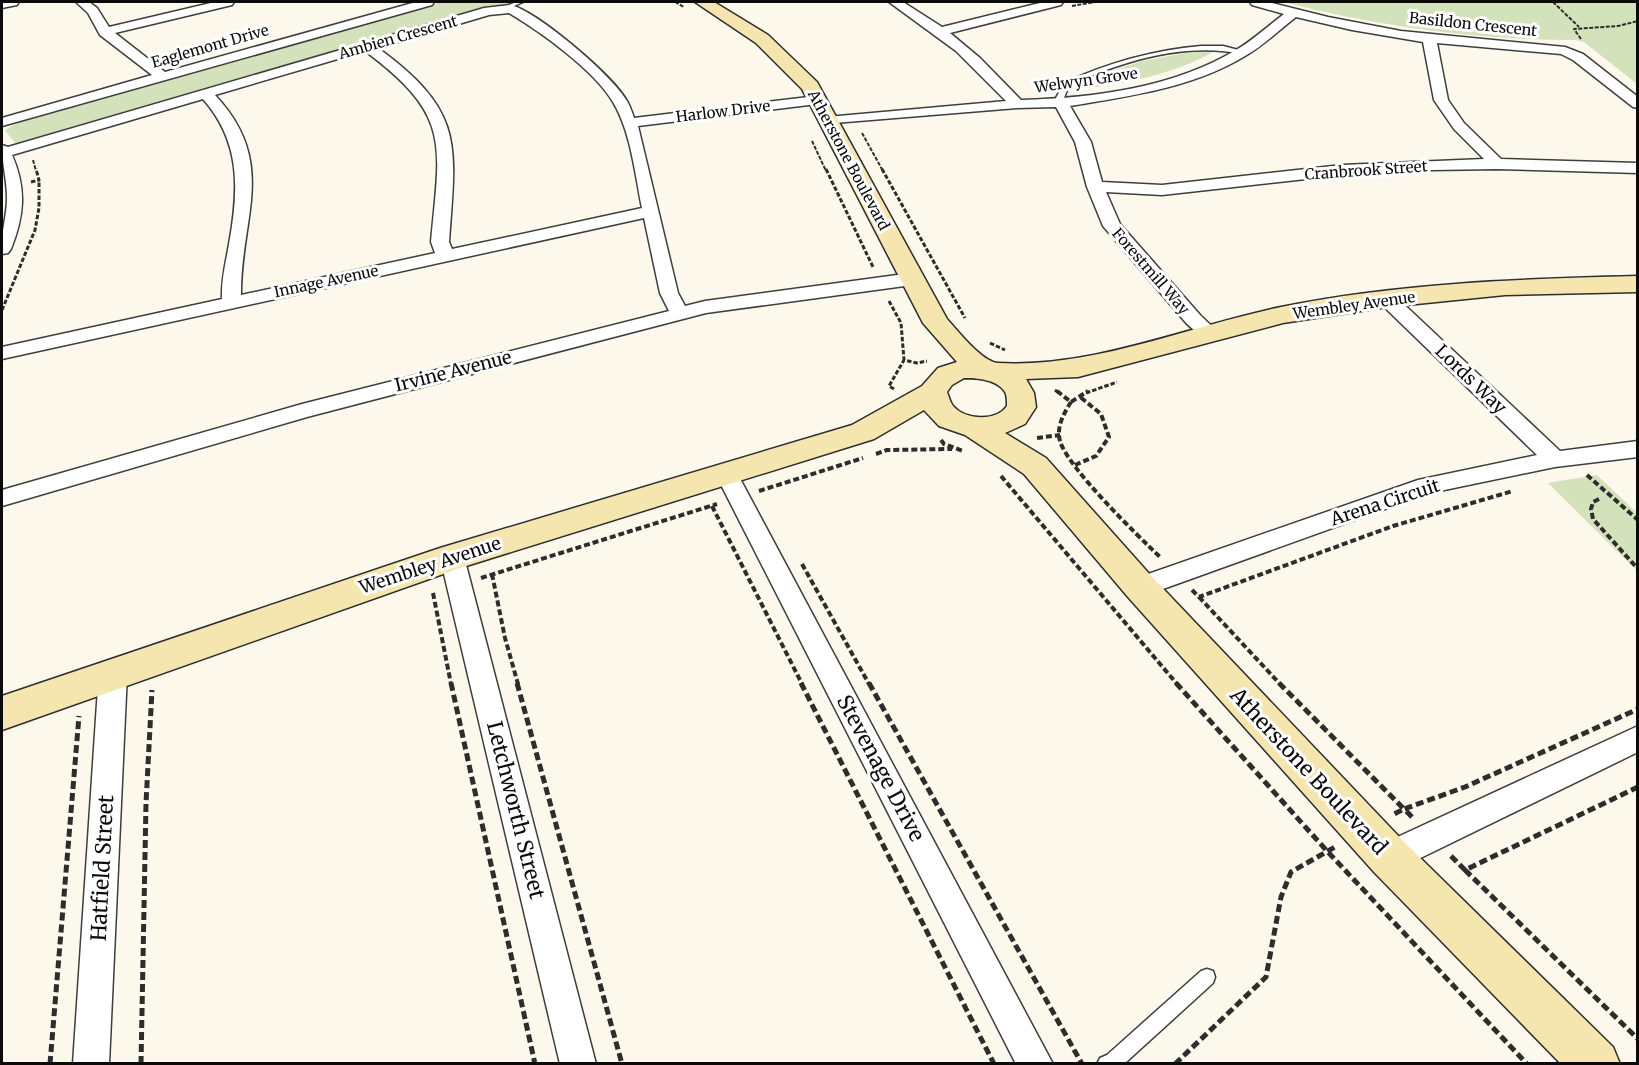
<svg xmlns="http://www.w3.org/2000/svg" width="1639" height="1065" font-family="Merriweather,serif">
	<rect width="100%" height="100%" fill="#fdf8ec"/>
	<path fill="#d3e2ba" d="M441 2H516L26 144 15 143 5 130 24 119Z
		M1284 2H1637V84L1584 42 1576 40C1478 40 1379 27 1284 2Z
		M1207 49 1213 52C1172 75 1126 83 1081 89L1073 84 1142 61Z
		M1597 475 1637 513V568H1634L1548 483Z"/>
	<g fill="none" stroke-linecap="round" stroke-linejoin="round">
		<g stroke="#3e3e3e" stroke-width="3">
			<path id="lane" d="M516 2H523L507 9 502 8Z
				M1201 46H1223L1246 52 1243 54C1183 42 1124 61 1069 85L1064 98 1065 103 1061 105 1057 103 1056 98 1064 83C1108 63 1153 50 1201 46Z
				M1207 969 1213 971 1215 977 1213 983 1124 1064H1097L1100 1058 1107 1055 1201 971Z"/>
		</g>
		<g stroke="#3e3e3e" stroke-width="3">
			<path id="street" d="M2 2H19L17 5 2 8Z
				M76 2H89L97 8 109 27 215 2H234L232 5 115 33 165 72 416 2H434L432 5 2 126V118L152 75 100 35 88 13Z
				M889 2H903L942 27 1044 2H1063L1061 5 950 33 980 58 1021 100C1093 98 1173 88 1236 50 1253 40 1268 26 1284 14L1252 5 1250 2H1268L1328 17 1401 31 1565 47 1583 54 1638 97V108L1633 107 1573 60 1561 54 1437 43 1448 100 1464 123 1501 159 1638 163V173L1497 169 1431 170 1342 175 1162 195 1106 192 1120 224 1201 316 1219 333 1216 337C1203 341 1197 332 1187 324L1103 226 1087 187 1075 142 1056 107 1017 108 822 124 820 121 827 117 1006 101 956 51ZM1296 17 1352 30 1423 42 1434 100 1454 129 1484 159 1342 165 1162 185 1102 182 1091 142 1070 106C1130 96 1192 88 1245 56 1263 46 1279 30 1296 17Z
				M511 5C539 13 612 75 627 101 630 106 632 112 634 118L817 96 824 100 817 104 638 126 678 293 685 306 705 301 912 273 918 275 921 279 918 283 912 285 706 313 307 417 2 506V490L302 404 669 311 660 293 644 218 2 359V347L222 299C221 280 226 262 229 244 239 190 241 142 203 99L12 155C27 189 24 216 11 249L8 253 2 254C0 235 7 217 7 198 7 180 2 164 2 145L8 147 484 8ZM509 13C541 32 594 70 613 102 631 132 635 174 642 208L452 249 449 242C456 143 465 112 378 48L489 15ZM365 51C452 116 440 143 431 242L435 253 241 295C240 218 279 163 215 95Z
				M1387 293 1394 295 1560 451 1638 441V457L1555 467 1430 493 1149 594 1140 597 1131 594 1127 587 1131 580 1418 480 1537 455 1380 303 1378 299 1380 295Z
				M726 465 734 467 737 473 1053 1064H1016L715 473 718 467Z
				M452 548 461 550 464 557 596 1064H560L440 557 443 550Z
				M113 662 123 665 127 673 109 1064H73L99 673 103 665Z
				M1638 726V752L1400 868 1389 872 1378 868 1373 857 1378 846Z"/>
		</g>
		<g stroke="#2d2d2d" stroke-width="3">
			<path id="secondary" d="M695 2H714L768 35 817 82 947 319C958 331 982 362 998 363 1095 368 1188 326 1281 307 1398 283 1519 279 1638 276V292L1505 295 1387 307 1283 323 1078 377 1026 379 1034 393 1036 407 1025 424 1005 433 1046 458 1152 577 1404 842 1613 1047 1620 1064H1561L1374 872 1128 597 1024 474 965 435 939 426 924 410 874 439 463 567 2 730V696L440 548 852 425 922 386 938 368 957 362 923 323 802 89 756 43ZM964 378C976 378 997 379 1005 392 1007 395 1007 402 1007 406 996 422 965 420 953 406 950 402 949 397 947 392L952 385Z"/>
		</g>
		<path stroke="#2d2d2d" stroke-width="2" stroke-dasharray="4 1.5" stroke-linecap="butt" d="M675 2 684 7
			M1553 2 1579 27
			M1072 6 1095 2
			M1581 39 1574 29 1618 26 1638 21
			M862 133 883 171
			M812 141 826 171
			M33 160 36 171"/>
		<path stroke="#2d2d2d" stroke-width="3" stroke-dasharray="4.5 2" stroke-linecap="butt" d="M826 169 873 267
			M882 169 965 318
			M31 182 39 180 36 169
			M889 301 901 323 904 360
			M2 310 35 230 39 208V180
			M990 343 1005 350
			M894 389 889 386 904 360 917 363 927 361
			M1055 390 1059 393
			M1086 393 1117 382"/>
		<path stroke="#2d2d2d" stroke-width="4" stroke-dasharray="6 3" stroke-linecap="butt" d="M1057 391 1071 402 1088 391
			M1071 402C1064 413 1056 427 1060 441 1068 468 1137 535 1160 557
			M1037 438 1060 435
			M941 440 944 444 963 451
			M876 454 887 450 952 449
			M1075 465 1096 456 1109 437 1101 414 1079 396
			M1587 475 1638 520
			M1001 476 1177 684
			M759 491 863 458
			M1599 499 1593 502 1591 509 1593 519 1638 569
			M712 506 802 684
			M802 564 869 684
			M492 574 505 638 518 684
			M481 578 717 504
			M1192 590 1199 597 1393 526 1513 491
			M433 593 451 684
			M1199 597 1280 684"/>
		<path stroke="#2d2d2d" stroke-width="5" stroke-dasharray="8 4" stroke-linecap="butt" d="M451 683 535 1064
			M517 683 622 1064
			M801 683 994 1064
			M869 683 1082 1064
			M1176 683 1327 851 1527 1064
			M1279 683 1404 809 1394 814
			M1412 817 1404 809 1465 787 1638 709
			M1451 856 1465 870 1638 787
			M1465 870 1638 1039
			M50 1064 79 716
			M141 1064 146 803 152 690
			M1175 1064 1266 977 1281 897 1291 872 1335 847"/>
		<use href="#lane" fill="#fff" fill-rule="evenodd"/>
		<use href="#street" fill="#fff" fill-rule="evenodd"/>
		<use href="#secondary" fill="#f5e6af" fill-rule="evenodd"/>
	</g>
	<g text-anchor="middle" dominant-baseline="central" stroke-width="6" stroke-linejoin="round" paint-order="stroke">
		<g font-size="15" fill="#0b0b0b" stroke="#fff">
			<text transform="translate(1473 24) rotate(6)">Basildon Crescent</text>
			<text transform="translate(398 37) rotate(-16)">Ambien Crescent</text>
			<text transform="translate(210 46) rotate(-16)">Eaglemont Drive</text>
			<text transform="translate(1086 80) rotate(-8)">Welwyn Grove</text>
			<text transform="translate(723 111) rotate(-7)">Harlow Drive</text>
			<text transform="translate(849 160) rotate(62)">Atherstone Boulevard</text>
			<text transform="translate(1366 170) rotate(-4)">Cranbrook Street</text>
			<text transform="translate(1151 271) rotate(49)">Forestmill Way</text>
			<text transform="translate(326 281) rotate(-12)">Innage Avenue</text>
			<text transform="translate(1354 305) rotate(-8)">Wembley Avenue</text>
		</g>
		<g font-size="18" fill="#0b0b0b" stroke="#fff">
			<text transform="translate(453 371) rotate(-14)">Irvine Avenue</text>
			<text transform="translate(1471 379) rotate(44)">Lords Way</text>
			<text transform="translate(1385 502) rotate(-18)">Arena Circuit</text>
			<text transform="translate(430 565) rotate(-18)">Wembley Avenue</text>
		</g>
		<g font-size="21" fill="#0b0b0b" stroke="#fff">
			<text transform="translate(881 768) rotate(62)">Stevenage Drive</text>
			<text transform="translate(1309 771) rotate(47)">Atherstone Boulevard</text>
			<text transform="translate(516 810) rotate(76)">Letchworth Street</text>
			<text transform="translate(102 868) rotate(-87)">Hatfield Street</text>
		</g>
	</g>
	<rect width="1639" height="1065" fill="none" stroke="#0b0b0b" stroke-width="6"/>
</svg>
